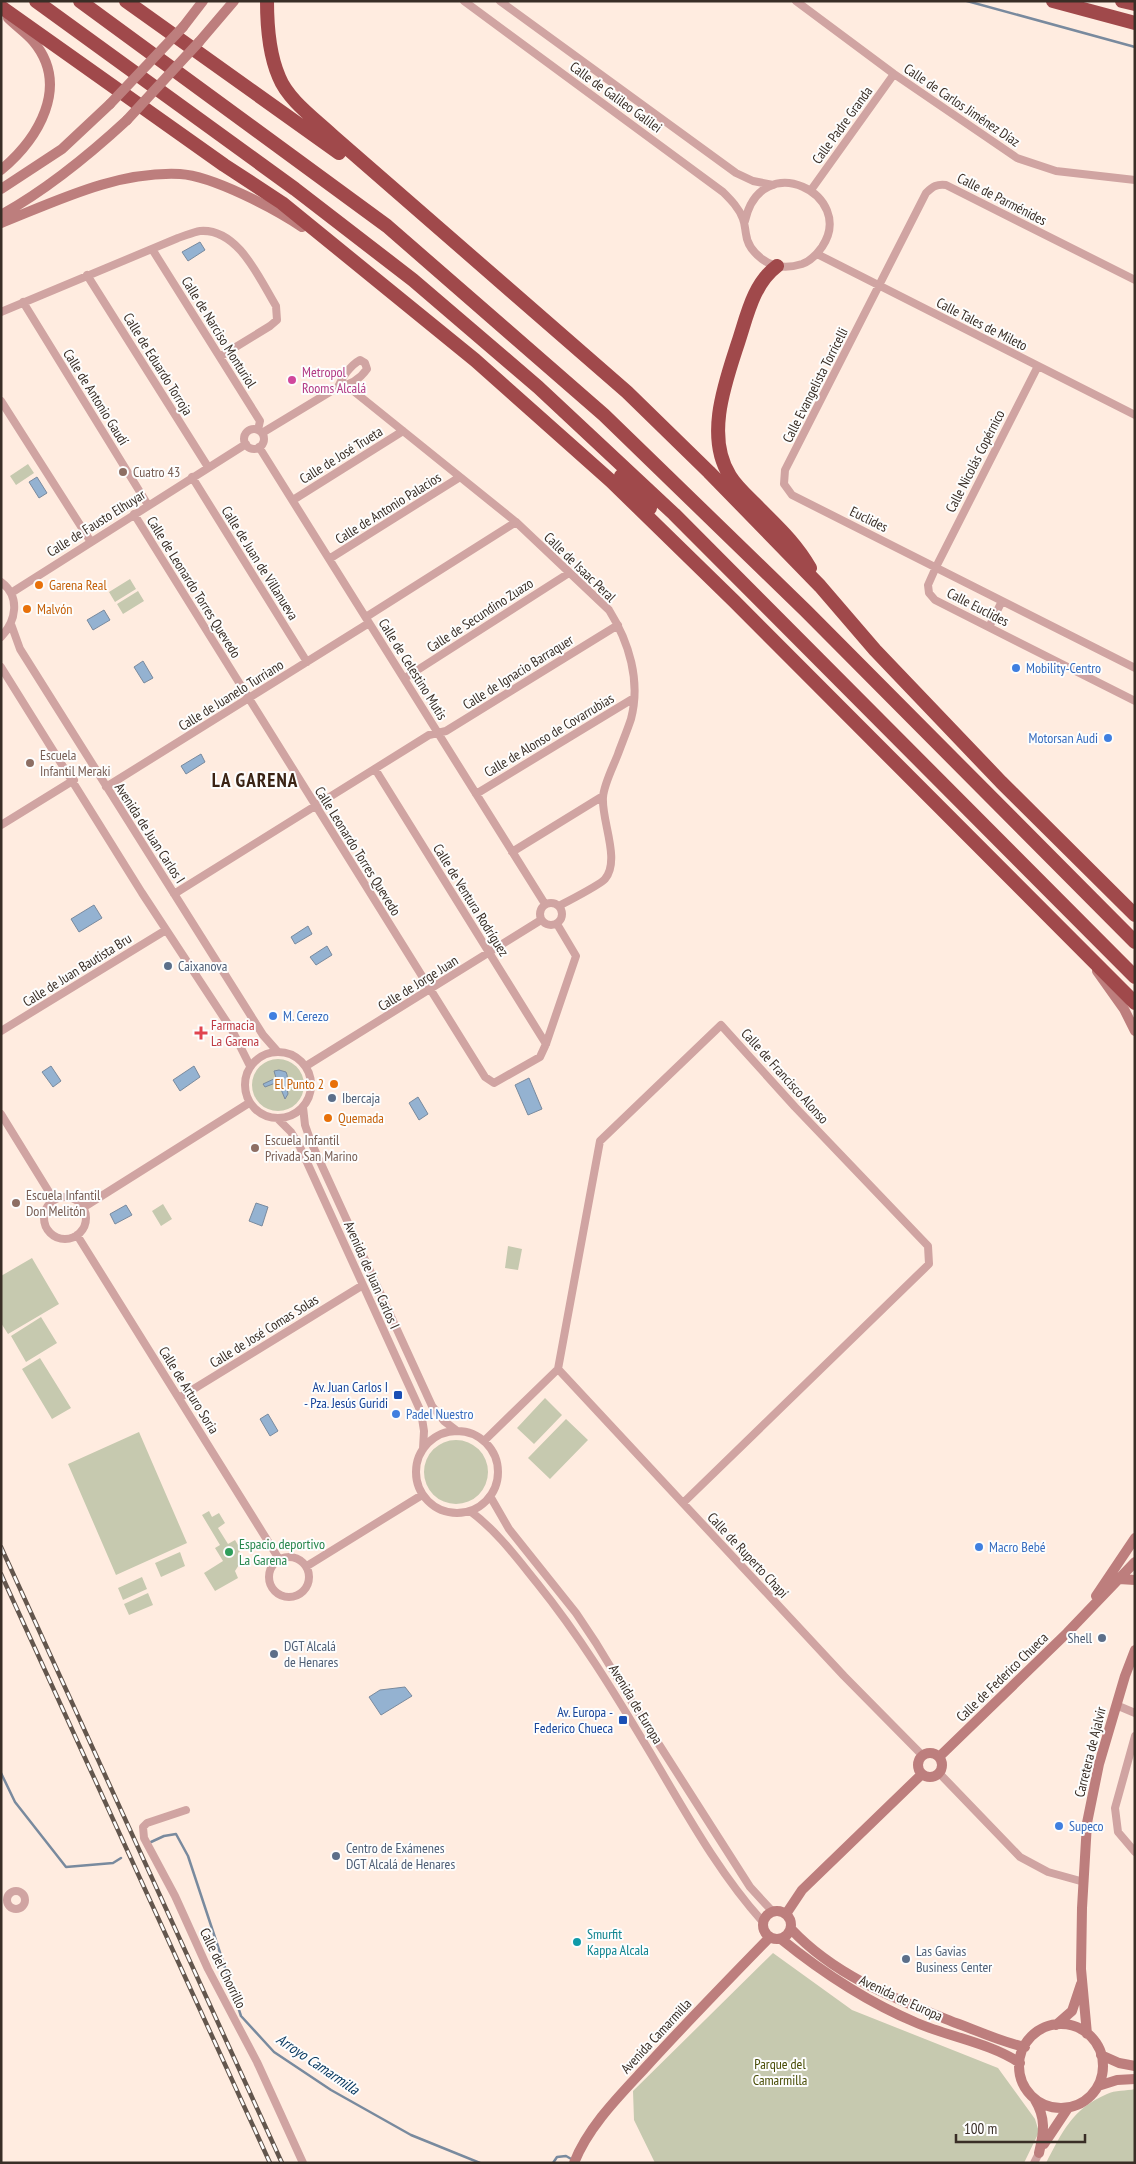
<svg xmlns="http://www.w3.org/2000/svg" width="1136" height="2164" font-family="'PT Sans Narrow',sans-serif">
	<rect width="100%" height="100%" fill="#ffece0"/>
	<path fill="#c6c9af" d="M28 464 34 473 16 485 10 476Z
		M130 579 136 589 115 602 109 592Z
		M138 591 144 601 123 614 117 604Z
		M252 1085a26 26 0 1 1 52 0a26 26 0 1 1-52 0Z
		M163 1204 172 1219 161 1226 152 1211Z
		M508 1246 522 1249 518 1270 505 1268Z
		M32 1258 59 1304 8 1334 1 1323V1276Z
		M41 1317 57 1343 26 1362 11 1336Z
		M40 1358 71 1408 52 1419 22 1369Z
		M545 1398 562 1415 534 1444 517 1428Z
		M566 1419 588 1440 550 1479 528 1458Z
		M139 1432 187 1543 116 1575 68 1464Z
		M424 1472a32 32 0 1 1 64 0a32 32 0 1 1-64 0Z
		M209 1511 212 1517 219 1513 225 1523 218 1528 228 1544 235 1540 241 1550 238 1553 242 1560 235 1571 238 1578 215 1591 204 1573 223 1561 215 1548 220 1545 202 1515Z
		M180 1552 185 1566 161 1577 155 1563Z
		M142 1577 147 1589 123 1600 118 1588Z
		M148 1593 153 1605 129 1615 124 1604Z
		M773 1953 852 2010 998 2068 1035 2119 1039 2132 1024 2163H655L634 2120 633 2091Z
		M1135 2089V2163H1046C1063 2131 1072 2109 1107 2094 1115 2090 1126 2091 1135 2089Z"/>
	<path fill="#94b2d1" stroke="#798a9e" d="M200 242 205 250 188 261 182 252Z
		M37 477 47 493 39 498 29 482Z
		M104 610 110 620 93 630 87 620Z
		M143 661 153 678 144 683 134 667Z
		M201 754 205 762 186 774 181 766Z
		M94 905 102 918 79 932 71 919Z
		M308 926 312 934 295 944 291 937Z
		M327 946 332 955 316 965 310 957Z
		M51 1066 61 1081 53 1087 42 1072Z
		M194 1066 200 1077 180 1091 173 1080Z
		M279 1070 286 1072C289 1078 286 1086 288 1094L285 1099 278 1082 265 1087 263 1084 276 1078 274 1071Z
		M529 1078 542 1109 528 1115 515 1085Z
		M418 1097 428 1114 419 1120 409 1103Z
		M256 1203 268 1207 262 1226 249 1221Z
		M126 1205 132 1215 115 1224 110 1214Z
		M268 1414 278 1431 270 1436 260 1419Z
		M405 1687 412 1696 381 1715 369 1697 380 1690Z"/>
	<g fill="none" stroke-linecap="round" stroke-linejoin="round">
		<path stroke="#798a9e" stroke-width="2.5" d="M967 1 1135 47
			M1 1773 15 1802 66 1867 113 1863 121 1858
			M151 1842 164 1836 176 1834 188 1856 241 2016 274 2052 331 2090 411 2135 480 2163
			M553 2163 557 2157 566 2156 573 2160"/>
		<path stroke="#d0a4a2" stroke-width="8" d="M464 1 723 192C731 200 739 208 743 219 745 224 745 229 746 234 747 244 754 253 762 259 774 268 789 268 802 264 811 261 817 254 822 247 857 195 761 147 745 221
			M500 1 736 173 753 181 773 185
			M796 1 894 74 1017 158 1056 171 1135 180
			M811 190 894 74
			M152 249 260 421 258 430
			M817 254 1135 415
			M87 275 208 467
			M1135 280 946 185C937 184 933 186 926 193L785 470 784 484 792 495 1135 668
			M23 302 148 505
			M1 312 178 238C185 236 193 232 200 231 238 228 259 278 276 306L277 320 270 326 221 356
			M1038 366 936 567 928 585 929 593 935 600 1135 701
			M346 385 516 522 609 610C629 642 641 681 631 719 627 731 622 743 618 754 613 767 604 784 603 797 601 820 621 860 605 879 600 885 568 901 559 906
			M1 401 91 542
			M244 439a10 10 0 1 1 20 0a10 10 0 1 1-20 0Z
			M262 433 338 387C350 385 360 379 367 369L365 363 360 360C351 365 342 377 338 387
			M259 447 545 904
			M192 477 307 662
			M293 500 403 431
			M134 514 485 1077 494 1083 540 1057 546 1044 576 956 557 924
			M329 559 460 477
			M1 582C21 597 16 621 1 637
			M11 593 246 444
			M366 617 516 522
			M11 624 20 649 263 1035 277 1051
			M989 627 1002 601
			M1 667 142 893 232 1030 250 1066
			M405 678 569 573
			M375 769 546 1044
			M106 787 369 623
			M476 794 634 698
			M1 825 74 780
			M512 852 603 796
			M174 894 429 735 446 731 618 625
			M540 914a11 11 0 1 1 22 0a11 11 0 1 1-22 0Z
			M1 1031 166 930
			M245 1085a33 33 0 1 1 66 0a33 33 0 1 1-66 0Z
			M306 1066 541 920
			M303 1107 305 1125 311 1142 432 1406 444 1421 457 1431
			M1 1114 54 1200
			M278 1119 291 1132 300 1147 421 1412 424 1431 423 1449
			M44 1218a21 21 0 1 1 42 0a21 21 0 1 1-42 0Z
			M84 1207 249 1103
			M77 1235 279 1559
			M558 1369 844 1676 922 1755
			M179 1398 363 1285
			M416 1472a41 41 0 1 1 82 0a41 41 0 1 1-82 0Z
			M484 1441 558 1369 600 1141 721 1025 795 1107 928 1246 929 1264 683 1503
			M490 1496 509 1529 576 1613 596 1643 630 1699 750 1887 773 1912
			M470 1511C497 1531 516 1557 537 1583 579 1635 614 1692 648 1749 684 1809 717 1871 763 1922
			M269 1577a20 20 0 1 1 40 0a20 20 0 1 1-40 0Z
			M307 1566 422 1495
			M1116 1705 1135 1713
			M1135 1736 1115 1808 1118 1832 1135 1852
			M939 1773 1020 1857 1048 1872 1084 1882
			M186 1810 147 1823 143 1827 144 1838 175 1896 208 1969 257 2062 303 2163
			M7 1900a9 9 0 1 1 18 0a9 9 0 1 1-18 0Z
			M1034 2163 1039 2153"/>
		<path stroke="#bd7e7d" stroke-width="10" d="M183 27 203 1
			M199 42 234 1
			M1 170C38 139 71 86 33 41 26 33 16 26 8 18
			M1 189 62 149 110 104
			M1 215C48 189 88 156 127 120
			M1 223C59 200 117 171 180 174 213 176 275 209 302 227
			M1097 971 1124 1009 1135 1031
			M1119 1579 1135 1580
			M1096 1596 1135 1538
			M918 1765a12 12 0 1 1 24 0a12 12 0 1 1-24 0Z
			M939 1757 1067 1633 1135 1562
			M763 1925a14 14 0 1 1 28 0a14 14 0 1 1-28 0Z
			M786 1914 802 1890 922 1774
			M791 1929C836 1977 896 1999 956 2023 978 2031 1001 2042 1025 2047
			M781 1939C823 1973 867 2002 917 2023 950 2037 990 2043 1020 2063
			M1019 2066a42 42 0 1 1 84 0a42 42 0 1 1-84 0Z
			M1056 2025 1072 2011 1081 1984
			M1087 2034 1081 1969 1082 1908 1087 1823 1099 1764 1125 1676 1135 1650
			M1101 2055 1119 2063 1135 2066
			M1098 2086 1117 2080 1135 2079
			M1035 2100C1046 2118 1044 2132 1039 2153
			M1044 2144 1068 2108
			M574 2163C588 2127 619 2096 645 2068 686 2023 728 1980 770 1937"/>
		<path stroke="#a0494b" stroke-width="14" d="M36 1 295 189 413 280 538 387 674 514 1135 977
			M80 1 387 226 604 415 806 611 1135 942
			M126 1 339 153
			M267 1C267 26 269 54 279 77 288 100 315 119 333 136L627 392 709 472 820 586 875 650 1001 782 1135 915
			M1053 1 1135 23
			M1122 1 1135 4
			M1 7 224 165 282 203 475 360 611 481 734 601 1135 1003
			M777 266C753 284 747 316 738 343 725 383 705 437 730 476 738 489 751 499 761 510 781 530 796 544 810 568
			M621 476 650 508"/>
		<g stroke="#63564d" stroke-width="4.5">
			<path id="rail" d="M1 1547 282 2163
				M1 1574 270 2163"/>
		</g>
		<use href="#rail" stroke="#fdfdfd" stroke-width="2.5" stroke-dasharray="8" stroke-linecap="butt"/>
		<path stroke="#bd7e7d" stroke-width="10" d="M110 104 183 27
			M127 120 199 42"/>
	</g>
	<circle fill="#d1479c" stroke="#fdfdfd" stroke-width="2" cx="292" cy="380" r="5"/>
	<g fill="#8d6e63" stroke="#fdfdfd" stroke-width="2">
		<circle cx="123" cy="472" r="5"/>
		<circle cx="30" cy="763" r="5"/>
		<circle cx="255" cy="1148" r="5"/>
		<circle cx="16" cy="1203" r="5"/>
	</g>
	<g fill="#e8710a" stroke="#fdfdfd" stroke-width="2">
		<circle cx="39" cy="585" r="5"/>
		<circle cx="27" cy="609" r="5"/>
		<circle cx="334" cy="1084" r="5"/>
		<circle cx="328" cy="1118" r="5"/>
	</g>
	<g fill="#3f7fe0" stroke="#fdfdfd" stroke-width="2">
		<circle cx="1016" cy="668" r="5"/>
		<circle cx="1108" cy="738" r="5"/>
		<circle cx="273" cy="1016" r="5"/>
		<circle cx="396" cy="1414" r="5"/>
		<circle cx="979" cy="1547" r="5"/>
		<circle cx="1059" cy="1826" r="5"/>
	</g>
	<g fill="#5c6f8a" stroke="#fdfdfd" stroke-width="2">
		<circle cx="168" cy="966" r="5"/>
		<circle cx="332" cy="1098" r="5"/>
		<circle cx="1102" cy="1638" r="5"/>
		<circle cx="274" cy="1654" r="5"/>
		<circle cx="336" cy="1856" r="5"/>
		<circle cx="906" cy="1959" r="5"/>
	</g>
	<path fill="#e0444e" stroke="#fdfdfd" stroke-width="2" d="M198.5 1025.5h5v5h5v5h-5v5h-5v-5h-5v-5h5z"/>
	<g fill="#1a4fb4" stroke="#fdfdfd" stroke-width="2">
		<rect x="393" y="1390" width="10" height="10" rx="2.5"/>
		<rect x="618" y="1715" width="10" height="10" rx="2.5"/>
	</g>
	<circle fill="#2e9e5b" stroke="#fdfdfd" stroke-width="2" cx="229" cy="1552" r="5"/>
	<circle fill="#0f9aa8" stroke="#fdfdfd" stroke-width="2" cx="577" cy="1942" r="5"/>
	<g text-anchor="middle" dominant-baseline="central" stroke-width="4" stroke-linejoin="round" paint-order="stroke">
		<g font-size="14" fill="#392e26" stroke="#fdfdfd">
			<text transform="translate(616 97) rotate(36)">Calle de Galileo Galilei</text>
			<text transform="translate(962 105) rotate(34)">Calle de Carlos Jiménez Díaz</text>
			<text transform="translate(842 125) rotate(-54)">Calle Padre Granda</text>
			<text transform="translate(1002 199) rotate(27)">Calle de Parménides</text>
			<text transform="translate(982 324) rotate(27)">Calle Tales de Mileto</text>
			<text transform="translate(219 332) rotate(58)">Calle de Narciso Monturiol</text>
			<text transform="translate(158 364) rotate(58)">Calle de Eduardo Torroja</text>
			<text transform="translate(815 385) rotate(-63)">Calle Evangelista Torricelli</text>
			<text transform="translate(96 397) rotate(58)">Calle de Antonio Gaudí</text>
			<text transform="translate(341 455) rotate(-32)">Calle de José Trueta</text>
			<text transform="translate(975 461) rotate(-63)">Calle Nicolás Copérnico</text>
			<text transform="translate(388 508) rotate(-32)">Calle de Antonio Palacios</text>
			<text transform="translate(869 519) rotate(26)">Euclides</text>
			<text transform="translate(96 523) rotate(-32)">Calle de Fausto Elhuyar</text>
			<text transform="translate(260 563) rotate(58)">Calle de Juan de Villanueva</text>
			<text transform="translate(580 567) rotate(44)">Calle de Isaac Peral</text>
			<text transform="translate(194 587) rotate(58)">Calle de Leonardo Torres Quevedo</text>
			<text transform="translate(978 607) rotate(27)">Calle Euclides</text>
			<text transform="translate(480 615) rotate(-33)">Calle de Secundino Zuazo</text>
			<text transform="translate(413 669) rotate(58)">Calle de Celestino Mutis</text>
			<text transform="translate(518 672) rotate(-32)">Calle de Ignacio Barraquer</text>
			<text transform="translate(231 695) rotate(-32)">Calle de Juanelo Turriano</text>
			<text transform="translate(549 735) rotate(-31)">Calle de Alonso de Covarrubias</text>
			<text transform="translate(150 833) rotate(57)">Avenida de Juan Carlos I</text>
			<text transform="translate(358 851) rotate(58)">Calle Leonardo Torres Quevedo</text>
			<text transform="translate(471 900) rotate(58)">Calle de Ventura Rodríguez</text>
			<text transform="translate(77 970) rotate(-32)">Calle de Juan Bautista Bru</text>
			<text transform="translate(418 983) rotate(-32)">Calle de Jorge Juan</text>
			<text transform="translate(785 1076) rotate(48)">Calle de Francisco Alonso</text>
			<text transform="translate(372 1275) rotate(66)">Avenida de Juan Carlos I</text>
			<text transform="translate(264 1331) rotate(-32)">Calle de José Comas Solas</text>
			<text transform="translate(189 1390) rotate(58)">Calle de Arturo Soria</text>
			<text transform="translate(748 1555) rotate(47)">Calle de Ruperto Chapí</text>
			<text transform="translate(1002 1677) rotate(-44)">Calle de Federico Chueca</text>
			<text transform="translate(636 1704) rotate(59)">Avenida de Europa</text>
			<text transform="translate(1090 1752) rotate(-76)">Carretera de Ajalvir</text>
			<text transform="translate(223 1968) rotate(64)">Calle del Chorrillo</text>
			<text transform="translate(901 1998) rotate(25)">Avenida de Europa</text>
			<text transform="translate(656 2036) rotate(-47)">Avenida Camarmilla</text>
		</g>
		<g font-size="14" fill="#b23c85" stroke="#fdfdfd" text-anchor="start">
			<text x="302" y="372">Metropol<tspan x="302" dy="16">Rooms Alcalá</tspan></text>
		</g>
		<g font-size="14" fill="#785e54" stroke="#fdfdfd" text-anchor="start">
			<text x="133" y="472">Cuatro 43</text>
			<text x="40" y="755">Escuela<tspan x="40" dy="16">Infantil Meraki</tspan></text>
			<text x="265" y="1140">Escuela Infantil<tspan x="265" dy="16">Privada San Marino</tspan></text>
			<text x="26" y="1195">Escuela Infantil<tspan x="26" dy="16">Don Melitón</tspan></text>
		</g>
		<g font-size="14" fill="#c56008" stroke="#fdfdfd" text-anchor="start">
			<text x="49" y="585">Garena Real</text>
			<text x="37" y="609">Malvón</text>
			<text x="324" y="1084" text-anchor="end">El Punto 2</text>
			<text x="338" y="1118">Quemada</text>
		</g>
		<g font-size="14" fill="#366cbe" stroke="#fdfdfd" text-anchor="start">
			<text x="1026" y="668">Mobility-Centro</text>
			<text x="1098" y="738" text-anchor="end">Motorsan Audi</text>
			<text x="283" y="1016">M. Cerezo</text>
			<text x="406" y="1414">Padel Nuestro</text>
			<text x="989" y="1547">Macro Bebé</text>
			<text x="1069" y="1826">Supeco</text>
		</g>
		<g font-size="14" fill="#4e5e75" stroke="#fdfdfd" text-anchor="start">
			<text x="178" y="966">Caixanova</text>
			<text x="342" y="1098">Ibercaja</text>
			<text x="1092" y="1638" text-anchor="end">Shell</text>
			<text x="284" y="1646">DGT Alcalá<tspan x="284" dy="16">de Henares</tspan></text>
			<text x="346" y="1848">Centro de Exámenes<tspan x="346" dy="16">DGT Alcalá de Henares</tspan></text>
			<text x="916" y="1951">Las Gavias<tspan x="916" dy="16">Business Center</tspan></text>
		</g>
		<g font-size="14" fill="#be3a42" stroke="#fdfdfd" text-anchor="start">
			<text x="211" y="1025">Farmacia<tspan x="211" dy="16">La Garena</tspan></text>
		</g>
		<g font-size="14" fill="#164399" stroke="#fdfdfd" text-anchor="end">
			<text x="388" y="1387">Av. Juan Carlos I<tspan x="388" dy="16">- Pza. Jesús Guridi</tspan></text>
			<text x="613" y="1712">Av. Europa -<tspan x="613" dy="16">Federico Chueca</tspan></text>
		</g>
		<g font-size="14" fill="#27864d" stroke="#fdfdfd" text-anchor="start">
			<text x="239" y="1544">Espacio deportivo<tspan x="239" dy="16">La Garena</tspan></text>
		</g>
		<g font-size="14" fill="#0d838f" stroke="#fdfdfd" text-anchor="start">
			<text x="587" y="1934">Smurfit<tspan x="587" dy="16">Kappa Alcala</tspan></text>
		</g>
		<g font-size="14" fill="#494d06" stroke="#fdfdfd">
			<text x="780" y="2064">Parque del<tspan x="780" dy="16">Camarmilla</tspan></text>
		</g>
		<g font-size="15" font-style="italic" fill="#06375f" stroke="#fdfdfd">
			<text transform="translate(318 2064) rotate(34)">Arroyo Camarmilla</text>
		</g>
		<g font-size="19" font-weight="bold" letter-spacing="1" fill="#3a2314" stroke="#fdfdfd">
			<text x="255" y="780">LA GARENA</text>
		</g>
	</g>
	<rect width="1136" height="2164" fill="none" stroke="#392e26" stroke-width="5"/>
	<path d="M956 2134v8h129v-8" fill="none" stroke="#392e26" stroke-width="2.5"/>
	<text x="964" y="2134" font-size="15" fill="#392e26" stroke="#fdfdfd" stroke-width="4" paint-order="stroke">100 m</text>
</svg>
